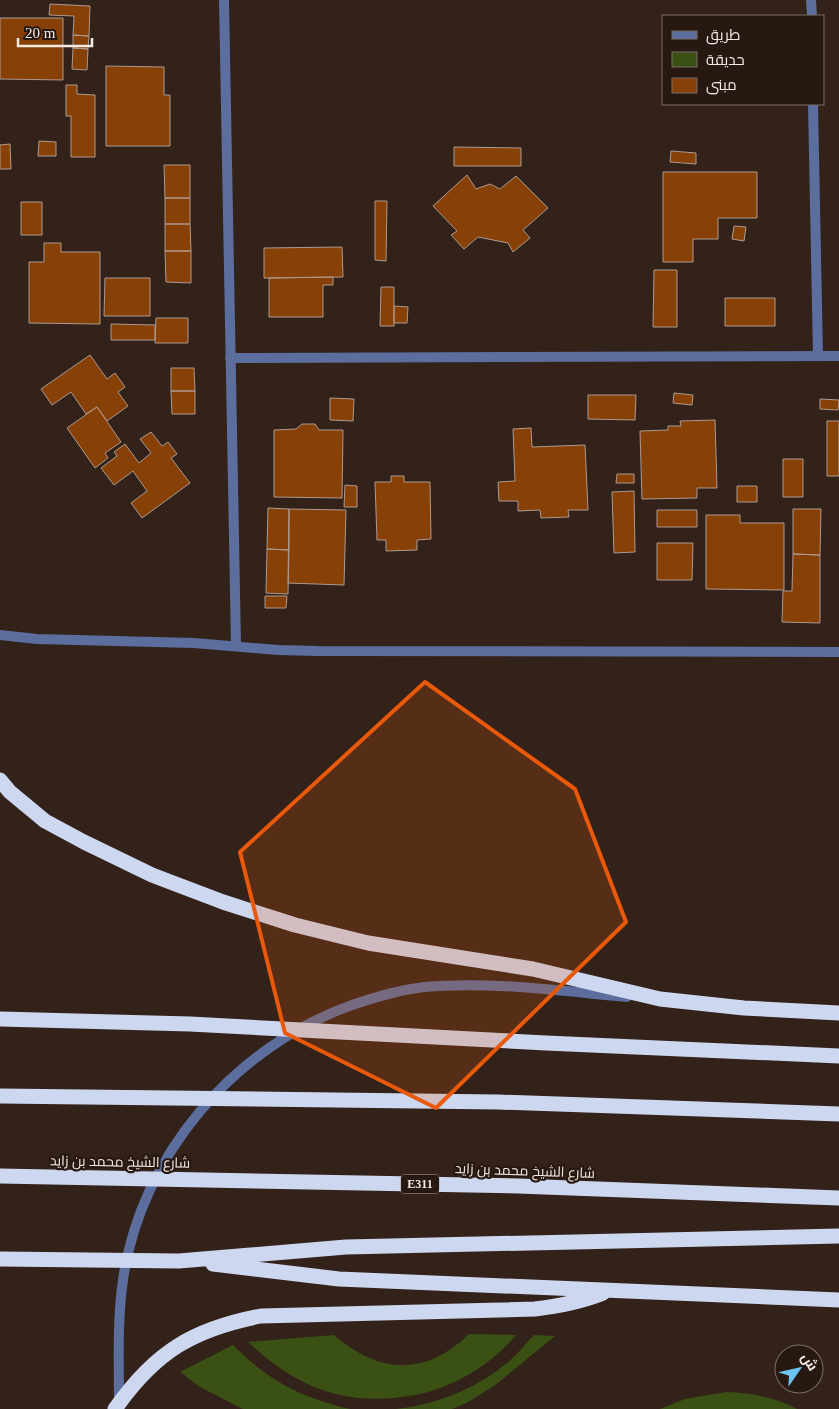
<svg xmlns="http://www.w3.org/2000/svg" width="839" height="1409" font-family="'Times New Roman',Cairo,serif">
	<rect width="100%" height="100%" fill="#32221a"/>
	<path fill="#3b5113" d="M469 1334 516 1335C491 1364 462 1382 425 1393 353 1409 301 1392 248 1342L334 1335C379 1374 425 1377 469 1334Z
		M534 1335 555 1336 494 1386 468 1402 452 1409H396C435 1405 476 1389 507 1363 517 1355 525 1344 534 1335Z
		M233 1345C270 1382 300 1397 350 1409H243L200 1387 180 1372Z
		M727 1392C752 1393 774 1397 797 1409H660L685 1399Z"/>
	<path fill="#874005" stroke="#ae9a90" d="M50 4 90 6 89 36 73 35 74 16 49 15Z
		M0 18H63V80L0 79Z
		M73 35 89 36 88 49 73 48Z
		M73 48 88 49 87 70 72 69Z
		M106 66 164 67V95H170V146H106Z
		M66 85H77V94L95 95V157H71V116H66Z
		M39 141 56 142V156H38Z
		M10 144 11 169H0V145Z
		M454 147 521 148V166H454Z
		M671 151 696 153V164L670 162Z
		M164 165H190V198H165Z
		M663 172H757V218H718V239H693V262H663Z
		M467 175 476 189 490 184 500 189 516 176 548 208 523 230 530 238 513 252 508 243 478 237 464 249 451 235 457 231 433 206Z
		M165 198H190V224H165Z
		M375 201H387L386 261 375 260Z
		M21 202H42V235H21Z
		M165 224H190L191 251H165Z
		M734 226 746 227 744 241 732 239Z
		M44 243H61V252H100V324L29 323V262H44Z
		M342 247 343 277 264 278V248Z
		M165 251H191V283L166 282Z
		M654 270H677V327H653Z
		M333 277V285H323V317H269V278Z
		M105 278H150V316H104Z
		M381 287H394V326H380Z
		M725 298H775V326H725Z
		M394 306 408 307 407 323H394Z
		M156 318H188V343H155Z
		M111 324 155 325V340H111Z
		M90 355 107 379 115 373 125 387 118 392 128 406 107 421 97 407 86 414 71 392 52 405 41 389Z
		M171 368H194L195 391H171Z
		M171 391H195V414H172Z
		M674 393 693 395 692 405 673 403Z
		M588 395H636L635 420 588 419Z
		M330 398 354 399 353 421 330 420Z
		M820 399 839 400 838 410 820 409Z
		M97 407 121 442 105 453 108 458 95 468 67 428Z
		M715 420 717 488H697V498L642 499 640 431 668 430V426H681L680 421Z
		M827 421H839V476H827Z
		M302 424H315L319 430H343L342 498 274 497V430L296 429Z
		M531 428 532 447 585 445 588 510H568L569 517 541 518 540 510 518 511V501H499L498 482 515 481 513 429Z
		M151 432 162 446 168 442 177 454 171 458 190 483 142 518 131 503 147 491 133 471 114 485 101 468 117 456 114 452 125 444 139 463 151 453 140 439Z
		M783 459H803V497H783Z
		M617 474H634V483H616Z
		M391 476H404V482H430L431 539 417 540V550L386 551V540H377L375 482H391Z
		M345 485 357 486V507H344Z
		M737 486H757V502H737Z
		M634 491 635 552 614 553 612 492Z
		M268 508 289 509V550L267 549Z
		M289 509 346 510 344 585 288 583Z
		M793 509H821L820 555 793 554Z
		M657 510H697V527H657Z
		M706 515H740V523H784V590L706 589Z
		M657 543H693L692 580H657Z
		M267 549 289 550 288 594 266 593Z
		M793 554 820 555V623L782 622 783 591H792Z
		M265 596H287L286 608H265Z"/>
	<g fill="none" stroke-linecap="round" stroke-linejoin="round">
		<path stroke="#5b6e9e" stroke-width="10" d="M119 1405C119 1363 117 1321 123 1280 141 1155 234 1047 352 1005 375 997 400 990 424 987 491 981 560 991 627 997"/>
		<path stroke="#5b6e9e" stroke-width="10" d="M224 0 236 646
			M811 0 812 16
			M813 104 818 356
			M230 358 839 356
			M0 635 37 639 194 643 278 650 318 651 839 652"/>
		<path stroke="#cdd7ef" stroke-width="15" d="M0 780 10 792 45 821 84 842 152 875 223 902 295 925 368 943 533 969 660 999 744 1008 839 1013
			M0 1019 190 1024 546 1043 839 1056
			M0 1096 498 1102 839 1114
			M0 1176 518 1186 839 1198
			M0 1259 179 1261 346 1247 839 1236
			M213 1264 339 1279 839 1300
			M115 1409C155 1352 193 1329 261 1316L535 1309C559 1306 581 1302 603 1293"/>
	</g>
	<path fill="#e8590c" fill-opacity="0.2" stroke="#e8590c" stroke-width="4" stroke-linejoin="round" d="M425 682 575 789 626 922 436 1108 285 1033 240 852Z"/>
	<g text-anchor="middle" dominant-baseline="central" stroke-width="4.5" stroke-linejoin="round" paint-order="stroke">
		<rect fill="#271911" stroke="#b7aca5" stroke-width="1" x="401" y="1174.5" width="38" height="19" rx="4"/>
		<g font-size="12" font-weight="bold" fill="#f5ebe5">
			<text x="420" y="1184">E311</text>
		</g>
		<g font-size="14" fill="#f5ebe5" stroke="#271911">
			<text transform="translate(120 1162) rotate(1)">شارع الشيخ محمد بن زايد</text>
			<text transform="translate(525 1171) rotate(2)">شارع الشيخ محمد بن زايد</text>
		</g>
	</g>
	<rect x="662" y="15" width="162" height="90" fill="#271911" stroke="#796d66"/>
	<rect x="672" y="31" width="25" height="8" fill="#5b6e9e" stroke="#796d66"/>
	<text x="706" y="40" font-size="15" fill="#f5ebe5">طريق</text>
	<rect x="672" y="52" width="25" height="15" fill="#3b5113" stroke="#796d66"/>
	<text x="706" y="65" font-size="15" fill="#f5ebe5">حديقة</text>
	<rect x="672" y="78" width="25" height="15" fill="#874005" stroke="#796d66"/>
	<text x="706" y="90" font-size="15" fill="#f5ebe5">مبنى</text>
	<g transform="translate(799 1369) rotate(56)"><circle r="24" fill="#271911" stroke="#796d66"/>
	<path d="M0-4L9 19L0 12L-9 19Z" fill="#6cc3f2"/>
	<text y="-8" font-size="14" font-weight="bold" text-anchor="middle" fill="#f5ebe5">ش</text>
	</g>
	<path d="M18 38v8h74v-8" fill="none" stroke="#f5ebe5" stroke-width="2.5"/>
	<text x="25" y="38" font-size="15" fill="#f5ebe5" stroke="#271911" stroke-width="4" paint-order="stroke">20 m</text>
</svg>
